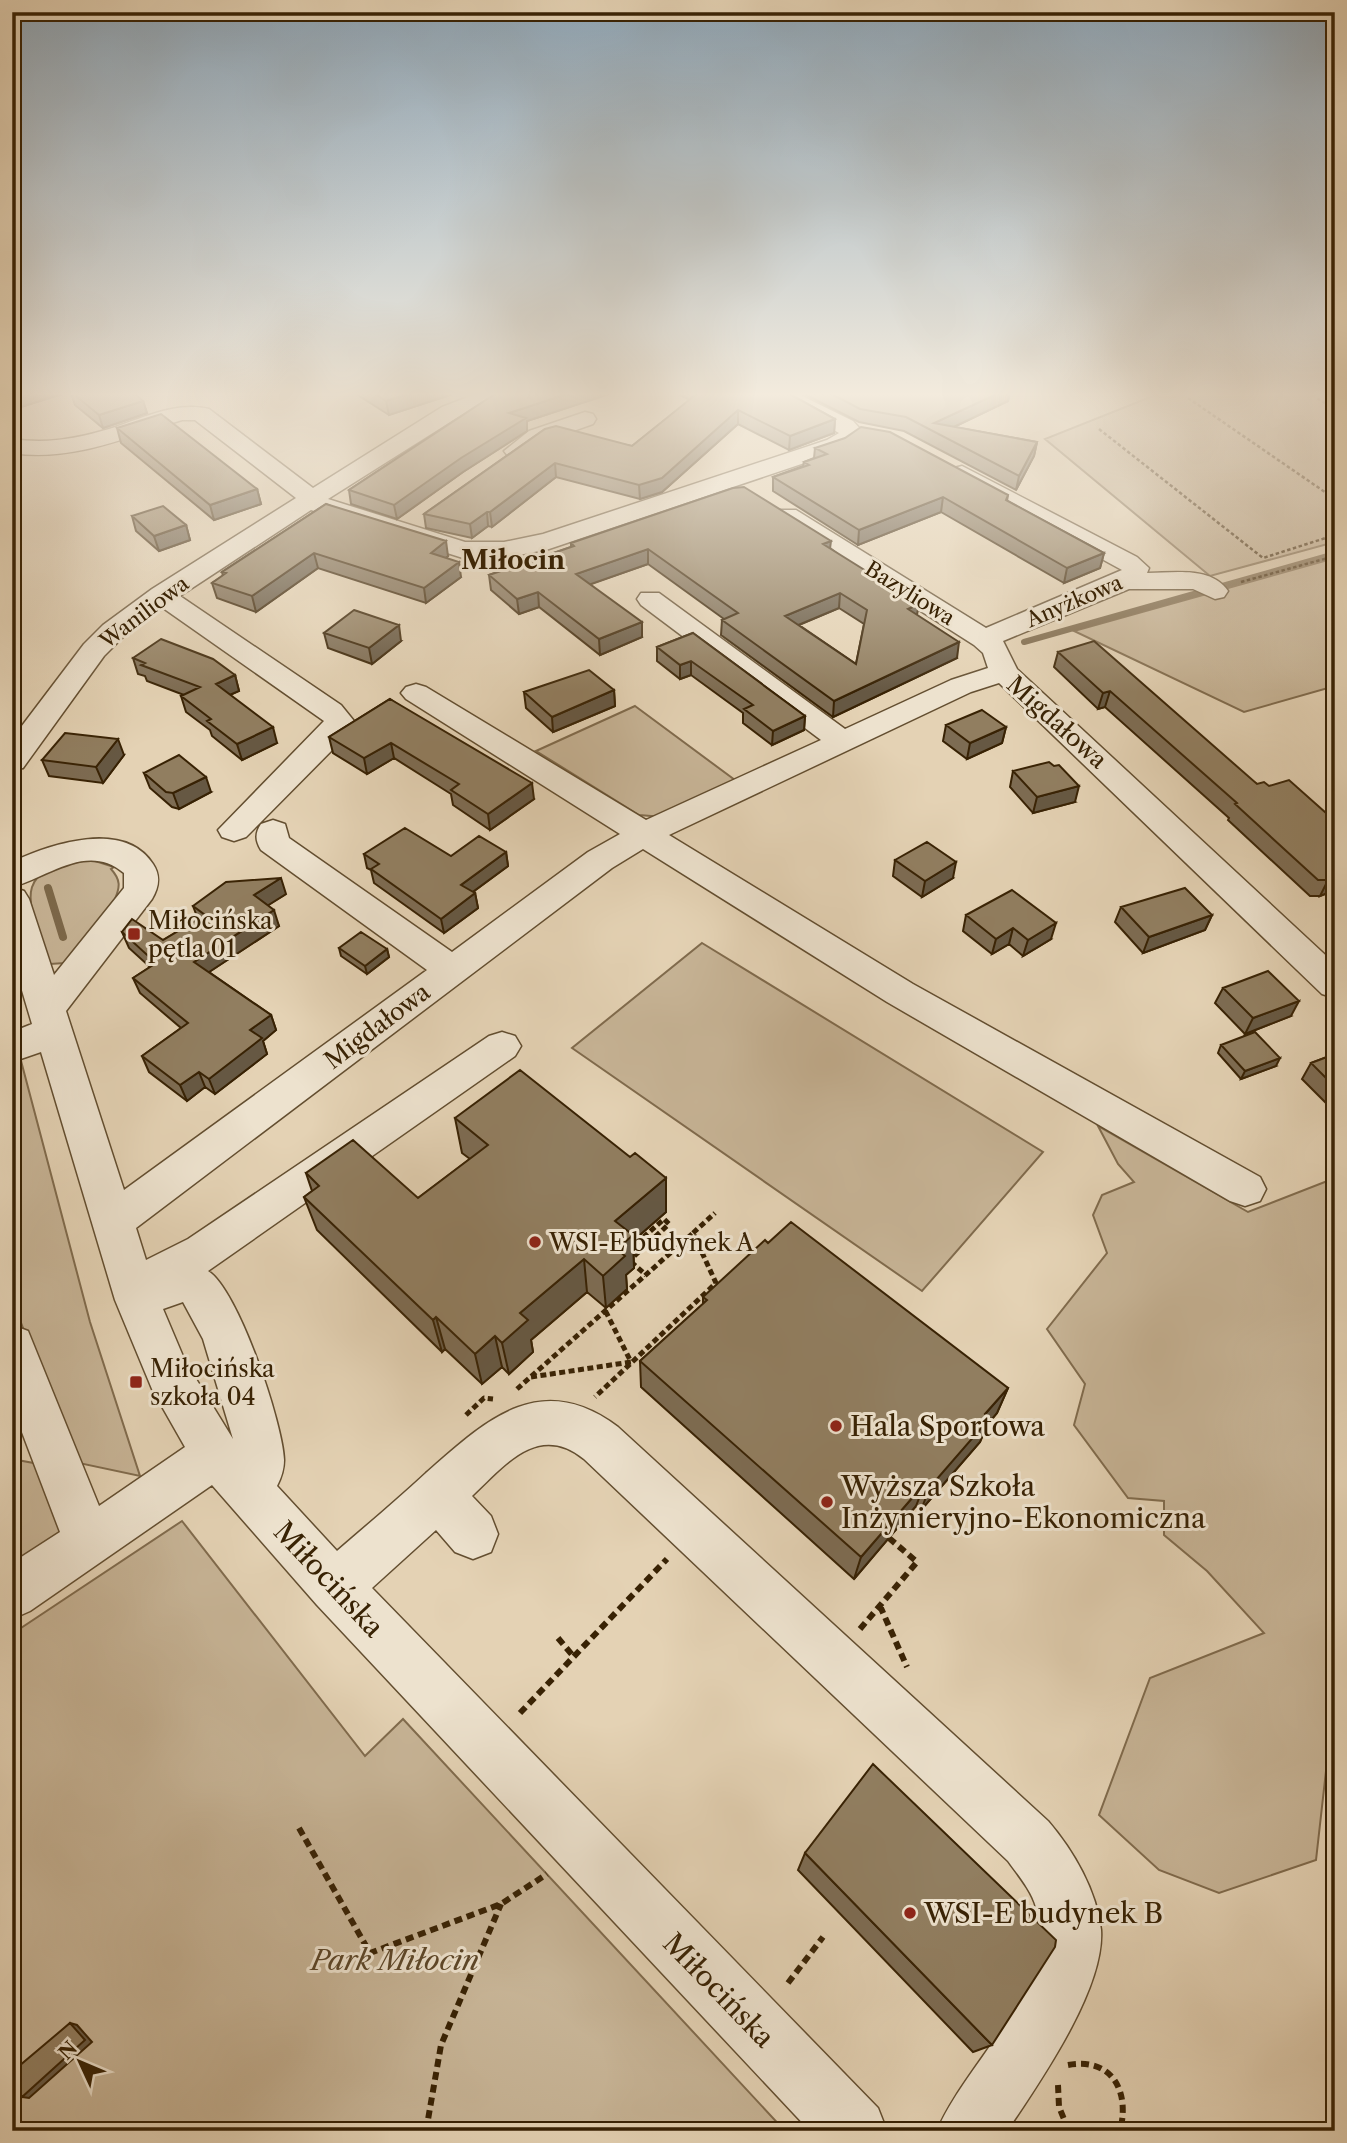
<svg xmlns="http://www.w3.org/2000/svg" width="1347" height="2143" font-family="'Libre Caslon Text',serif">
	<rect width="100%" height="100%" fill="#e4d2b4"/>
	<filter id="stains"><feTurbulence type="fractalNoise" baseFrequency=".00286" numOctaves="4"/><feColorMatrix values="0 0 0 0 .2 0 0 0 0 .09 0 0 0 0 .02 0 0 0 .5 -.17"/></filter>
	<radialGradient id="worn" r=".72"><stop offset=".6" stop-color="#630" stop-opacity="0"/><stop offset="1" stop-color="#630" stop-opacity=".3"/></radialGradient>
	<path fill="#c7b496" stroke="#806b4d" stroke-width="2" d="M1163 392H1335V542L1210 576 1045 439Z
		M1335 558V686L1244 712 1074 631Z
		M635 706 739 783 663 817 639 815 536 751Z
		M92 860 114 867 111 869C121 880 120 887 115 899L65 963 50 964C29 904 6 867 92 860Z
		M702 943 1043 1152 922 1291 572 1048Z
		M20 1057 90 1322 140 1476 74 1462 12 1299V1060Z
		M1098 1126 1248 1212 1335 1178V1751L1326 1771 1316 1860 1219 1893 1159 1870 1099 1815 1150 1678 1264 1633 1207 1571 1164 1535V1501L1128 1498 1074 1425 1085 1384 1047 1329 1107 1253 1093 1215 1102 1195 1134 1182 1118 1164Z
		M12 1459 44 1465 67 1527 12 1575Z
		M182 1521 365 1756 403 1719 785 2131H12V1634Z"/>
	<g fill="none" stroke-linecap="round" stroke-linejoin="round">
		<path stroke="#7c684a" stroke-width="6" d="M1024 642 1335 554"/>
		<path stroke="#7c684a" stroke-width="8" d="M48 888 63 937"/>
		<g stroke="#634e30" stroke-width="3">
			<path id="minor" d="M481 392H512L509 397 458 417 328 499 465 542H504L543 534 827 440 839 433 766 392H794L853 421 862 431 858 441 843 450 549 549 504 558H463L311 510 180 596 341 705 354 721 346 736 246 837 234 841 222 837 218 830 324 721 163 608 123 637 104 656 23 768 12 770V739L84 644 103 625 152 589 296 498 195 420H182C127 437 72 462 12 453V439C46 444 76 439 109 429 141 419 175 401 209 409L313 488 442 407Z
				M585 412 593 414 596 419 593 424 545 441 524 456H508L504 451 529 431Z
				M962 466 1137 557 1149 568 1147 573C1174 573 1211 566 1228 591L1224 597 1215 599 1193 589H1129L1003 641 1017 669 1335 964V998L1322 994 999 683 971 692 669 835 913 984 1260 1177 1266 1189 1260 1201 1245 1206 1230 1201 887 1002 643 849 612 868 136 1228 146 1260 188 1239 489 1036 502 1032 515 1036 521 1046 515 1056 208 1271C238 1289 283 1424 284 1460 284 1470 281 1478 277 1486L337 1551C367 1525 397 1500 426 1473 485 1421 540 1368 618 1427L1048 1821C1073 1850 1097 1891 1101 1930 1105 1989 1039 2083 1007 2131H937C965 2063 1060 1984 1036 1907 1031 1890 1018 1875 1008 1861L584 1459C538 1422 505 1465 472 1496L491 1516 498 1534 491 1552 473 1559 455 1552 436 1530 372 1588 878 2108 887 2131H810L317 1605 212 1485 30 1611 12 1619V1563L60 1532 12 1406V1325L28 1331 99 1506 185 1447 152 1389 115 1300 41 1052 12 1062V1032L32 1024 12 957V887L24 891 29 899 54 975 124 888V873C87 842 49 877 12 887V862C50 844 124 819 153 864 161 876 159 887 152 899L66 1011 124 1190 427 970 261 850C255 840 255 833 261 824L273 820 285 824 289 838 452 952 588 852 620 834 406 699 401 693 406 687 416 684 426 687 646 820 821 740 641 605 637 599 641 593H659L845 729 951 680 988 668 983 653 974 645 778 520 775 515 778 510H796L986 628 1122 570 954 478 950 473 954 468ZM183 1302 203 1339 233 1439 185 1361 163 1309Z"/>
		</g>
		<path stroke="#382204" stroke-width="2.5" stroke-dasharray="3.5 2.5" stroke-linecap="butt" d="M1307 392 1335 409
			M1188 398 1335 499
			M1099 429 1263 558 1335 535
			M1241 582 1335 556"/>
		<path stroke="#382204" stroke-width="5" stroke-dasharray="6 3.5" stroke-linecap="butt" d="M693 1233 715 1213
			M629 1250 664 1219 669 1224 630 1260
			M631 1262 646 1275
			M531 1377 631 1362 605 1310
			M517 1389 693 1233 716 1283 595 1397
			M466 1415 484 1398 493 1399"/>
		<path stroke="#382204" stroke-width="6" stroke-dasharray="8 5" stroke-linecap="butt" d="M880 1606 907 1667
			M860 1629 917 1562 889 1538
			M558 1638 574 1657
			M520 1713 667 1559
			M299 1828 370 1953 501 1904 547 1874
			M788 1983 823 1937
			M1068 2065C1113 2057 1130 2092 1120 2131
			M1058 2085 1059 2107 1069 2131
			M426 2131 441 2045 501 1904"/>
		<use href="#minor" fill="#ede2ce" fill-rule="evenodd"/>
	</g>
	<path fill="#7d6c53" stroke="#382204" stroke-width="2" fill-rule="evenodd" d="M12 392 62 394 21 407 12 401Z
		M71 392 143 401 147 413 103 428 75 405Z
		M353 392H459L389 415Z
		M498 392H615L527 421V431L463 472 397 519 351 504 349 490Z
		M675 392H786L835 419 834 433 789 450 738 424 662 492 640 499 556 477 492 527 488 526 472 538 426 528 424 514 545 429 632 446 690 400Z
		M800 392H906L909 394 912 392H1010L1008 401 954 427 1037 442 1034 456 1016 490 904 431 859 422Z
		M117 428 257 489 261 504 214 520 121 443Z
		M815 448 1008 495 1007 501 1104 553 1100 568 1064 583 941 512 858 545 773 491V477L803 466 804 462 814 458Z
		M326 504 448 556 446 558 461 577 426 603 318 568 256 612 217 598 212 583 223 576 222 572Z
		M132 516 186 525 190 540 159 551 136 531Z
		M571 543 830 548 917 615 957 658 833 717 721 635 722 620 724 619 648 564 590 584 642 637 600 655 539 607 519 614 491 590 489 575 571 547ZM839 608 864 624 856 664 799 625Z
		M324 633 401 641 372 664 328 648Z
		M693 633 805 716 804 730 772 745 743 723V713L691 675 680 679 657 661V647Z
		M1058 652 1257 784 1335 890 1320 896H1310L1228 820 1229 818 1105 707 1098 709 1054 667Z
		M133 658 235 675 239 691 230 695 277 743 242 760 212 736 210 730 186 712 181 696 184 695 147 681 145 676 138 674Z
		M614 690 615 706 553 732 526 708 524 692Z
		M390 699 534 799 490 830 453 805 451 794 394 758 367 774 333 753 329 737Z
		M946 725 1006 727 1002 743 967 759 943 741Z
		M124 755 103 783 49 776 42 760Z
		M1013 771 1075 802 1033 813 1010 787Z
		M144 773 211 792 179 809 172 807 150 788Z
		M506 852 508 866 473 892 475 893 478 908 444 933 374 883 371 870 367 868 364 854 451 856Z
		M895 860 953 878 922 897 893 876Z
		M286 894 268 905 279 926 209 972 271 1015 276 1030 263 1041 267 1054 215 1094 205 1087 187 1101 149 1072 142 1056 181 1028 140 993 133 978 150 967 129 948 122 932 163 940 198 919 193 906Z
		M1121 907 1212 915 1205 930 1143 953 1115 922Z
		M966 915 1051 939 1023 956 1009 944 992 954 963 931Z
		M339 948 387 949 389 957 367 974 341 956Z
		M1223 988 1291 1016 1245 1034 1215 1003Z
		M1221 1045 1276 1066 1241 1079 1218 1053Z
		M1335 1054V1112L1302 1079 1311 1063Z
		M455 1118 630 1157 666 1178V1212L633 1241 634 1268 626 1275 627 1289 606 1308 587 1292 531 1340 533 1352 509 1374 502 1367 482 1384 445 1349 442 1352 317 1230 304 1197 312 1191 306 1173 418 1198 470 1159 462 1153Z
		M703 1297 1008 1388 997 1413 987 1425 980 1442 921 1510 916 1506 854 1579 641 1387 640 1361 703 1304Z
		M805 1853 992 2045 973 2052 798 1870Z"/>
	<path fill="#665843" stroke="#382204" stroke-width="2" d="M25 392H62V394L21 407 16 395Z
		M415 392H459L389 415 386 401Z
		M573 392H615L527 421V431L463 472 397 519 394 505 509 413Z
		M1001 392H1010L1008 401 939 434 934 423Z
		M143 401 147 413 103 428 99 415Z
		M738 410V424L662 492 640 499 639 485Z
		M835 419 834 433 789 450 790 436Z
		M1037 442 1034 456 1016 490 1019 476Z
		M555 463 556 477 492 527 490 512Z
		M257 489 261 504 214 520 210 505Z
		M943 497 941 512 858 545 859 530Z
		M487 512 488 526 472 538 470 524Z
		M186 525 190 540 159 551 154 536Z
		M446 541 448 556 433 568 431 553Z
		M831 541 829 556 823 544Z
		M648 549V564L577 589 576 574Z
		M314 553 318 568 256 612 252 596Z
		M1104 553 1100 568 1064 583 1067 568Z
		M459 562 461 577 426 603 424 588Z
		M538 592 539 607 519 614 517 599Z
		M840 593 839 608 784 631 785 616Z
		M919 604 916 620 908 609Z
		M642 622V637L600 655 599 639Z
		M399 625 401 641 372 664 369 648Z
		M959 642 957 658 833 717 834 701Z
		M691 661V675L680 679V665Z
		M235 675 239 691 220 699 216 684Z
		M614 690 615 706 553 732 552 717Z
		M1110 691 1105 707 1098 709 1103 693Z
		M805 716 804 730 772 745 773 731Z
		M273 727 277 743 242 760 237 744Z
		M1006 727 1002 743 967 759 970 743Z
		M118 739 124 755 103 783 96 767Z
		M391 743 394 758 367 774 364 758Z
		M206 777 211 792 179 809 173 793Z
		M532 783 534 799 490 830 488 814Z
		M1079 786 1075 802 1033 813 1037 797Z
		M506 852 508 866 463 899 461 885Z
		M956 862 953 878 922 897 925 881Z
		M281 878 286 894 259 911 254 895Z
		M1335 878V890L1320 896 1328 880Z
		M475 893 478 908 444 933 441 919Z
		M274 910 279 926 200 978 194 962Z
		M1212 915 1205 930 1143 953 1149 937Z
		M1056 923 1051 939 1023 956 1028 940Z
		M1013 928 1009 944 992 954 996 939Z
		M387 949 389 957 367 974 365 966Z
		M1299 1001 1291 1016 1245 1034 1253 1018Z
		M271 1015 276 1030 263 1041 267 1054 215 1094 209 1079 250 1030Z
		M1280 1058 1276 1066 1241 1079 1245 1071Z
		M199 1072 205 1087 187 1101 180 1085Z
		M666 1178V1212L633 1241 634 1268 626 1275 627 1289 606 1308 603 1276 615 1221Z
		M584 1259 587 1292 531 1340 533 1352 509 1374 502 1343 520 1313Z
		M436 1317 445 1349 442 1352 433 1320Z
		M495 1336 502 1367 482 1384 475 1354Z
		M1008 1388 997 1413 987 1425 980 1442 921 1510 930 1487 985 1414Z
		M925 1483 916 1506 854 1579 861 1557Z
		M70 2023 77 2025 92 2042 29 2098 22 2097Z"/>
	<path fill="#917e60" stroke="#382204" stroke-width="2" fill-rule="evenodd" d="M12 392H25L16 395Z
		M71 392H133L143 401 99 415Z
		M372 392H415L386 401Z
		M498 392H573L509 413 526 418 461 458 394 505 349 490Z
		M699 392H786L835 419 790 436 738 410 662 478 639 485 555 463 490 512H487L470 524 424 514 545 429 556 426 632 446Z
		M828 392H906L909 394 912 392H1001L934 423 1037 442 1019 476 906 417 860 409Z
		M161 414 257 489 210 505 117 428Z
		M861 427 890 432 1008 495 1006 500 1104 553 1067 568 943 497 859 530 773 477 809 465 804 462 827 454 815 448 845 438Z
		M744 487 831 541 823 544 919 604 908 609 959 642 834 701 722 620 738 613 648 549 576 574 642 622 599 639 538 592 517 599 489 575 574 546 571 543 733 488ZM840 593 867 610 856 664 785 616Z
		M326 504 446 541 431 553 459 562 424 588 314 553 252 596 212 583 226 573 222 572Z
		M163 506 186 525 154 536 132 516Z
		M354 610 399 625 369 648 324 633Z
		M693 633 805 716 773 731 744 709 753 705 691 661 680 665 657 647Z
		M161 639 213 659 235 675 216 684 273 727 237 744 207 721 211 719 181 696 200 687 141 665 145 663 133 658Z
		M1094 641 1257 784 1264 782 1269 786 1289 780 1335 821V878L1328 880H1318L1235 804 1237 803 1110 691 1103 693 1058 652Z
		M589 670 614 690 552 717 524 692Z
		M390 699 532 783 488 814 451 790 459 784 391 743 364 758 329 737Z
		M982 710 1006 727 970 743 946 725Z
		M65 733 118 739 96 767 42 760Z
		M179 755 206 777 173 793 166 792 144 773Z
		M1049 762 1054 766 1059 765 1079 786 1037 797 1013 771Z
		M405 828 451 856 479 836 506 852 461 885 475 893 441 919 371 869 379 864 364 854Z
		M927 842 956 862 925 881 895 860Z
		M281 878 254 895 274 910 194 962 271 1015 250 1030 262 1038 209 1079 199 1072 180 1085 142 1056 188 1023 133 978 156 963 122 932 132 919 163 940 205 915 193 906 226 882Z
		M1185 888 1212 915 1149 937 1121 907Z
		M1012 890 1056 923 1028 940 1013 928 996 939 966 915Z
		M361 932 387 949 365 966 339 948Z
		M1268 971 1299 1001 1253 1018 1223 988Z
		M1255 1032 1280 1058 1245 1071 1221 1045Z
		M1335 1054V1087L1311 1063Z
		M520 1070 630 1157 635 1153 666 1178 615 1221 633 1235 617 1249 625 1256 603 1276 584 1259 520 1313 528 1320 502 1343 495 1336 475 1354 436 1317 433 1320 304 1197 319 1186 306 1173 353 1140 418 1198 488 1145 455 1118Z
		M791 1222 1008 1388 985 1414 990 1418 930 1487 925 1483 861 1557 640 1361 707 1300 703 1297 765 1240 768 1243Z
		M873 1764 1056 1940 1055 1947 992 2045 805 1853Z
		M70 2023 85 2040 22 2097 12 2076V2072Z"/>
	<linearGradient id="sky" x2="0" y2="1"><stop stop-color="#8fa8bb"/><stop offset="0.57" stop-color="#f3ebdd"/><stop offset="1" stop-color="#f3ebdd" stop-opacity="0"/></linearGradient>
	<rect width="1347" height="692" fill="url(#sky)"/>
	<g fill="#8f2418" stroke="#ede2ce" stroke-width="2.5">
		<rect x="127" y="927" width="14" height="14" rx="3.5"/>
		<circle cx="535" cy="1242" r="7"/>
		<rect x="129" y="1375" width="14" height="14" rx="3.5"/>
		<circle cx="836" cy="1426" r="7"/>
		<circle cx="827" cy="1502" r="7"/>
		<circle cx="910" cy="1913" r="7"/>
	</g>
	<g text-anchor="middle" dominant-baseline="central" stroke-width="6" stroke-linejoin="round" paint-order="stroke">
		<g font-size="21" fill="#382204" stroke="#ede2ce">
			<text transform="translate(910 593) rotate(32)">Bazyliowa</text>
			<text transform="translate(1074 601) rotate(-23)">Anyżkowa</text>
			<text transform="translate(144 612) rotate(-37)">Waniliowa</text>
		</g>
		<g font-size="24" fill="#382204" stroke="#ede2ce">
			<text transform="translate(1057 722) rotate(42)">Migdałowa</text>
			<text transform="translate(377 1026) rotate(-37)">Migdałowa</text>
		</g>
		<g font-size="24" fill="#382204" stroke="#ede2ce" text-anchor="start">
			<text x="148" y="920">Miłocińska<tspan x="148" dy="28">pętla 01</tspan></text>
			<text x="549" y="1242">WSI-E budynek A</text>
			<text x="150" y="1368">Miłocińska<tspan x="150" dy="28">szkoła 04</tspan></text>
		</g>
		<g font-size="26" font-weight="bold" fill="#382204" stroke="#ede2ce">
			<text x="513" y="560">Miłocin</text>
		</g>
		<g font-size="28" fill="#382204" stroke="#ede2ce" text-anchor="start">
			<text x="850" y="1426">Hala Sportowa</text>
			<text x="841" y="1486">Wyższa Szkoła<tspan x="841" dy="32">Inżynieryjno-Ekonomiczna</tspan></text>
			<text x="924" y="1913">WSI-E budynek B</text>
		</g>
		<g font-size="28" fill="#382204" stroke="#ede2ce">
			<text transform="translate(329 1579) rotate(47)">Miłocińska</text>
			<text transform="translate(719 1990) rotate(46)">Miłocińska</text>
		</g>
		<g font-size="28" font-style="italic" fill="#5c4628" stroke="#ede2ce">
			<text x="395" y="1960">Park Miłocin</text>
		</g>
	</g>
	<rect width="1347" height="2143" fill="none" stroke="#e4d2b4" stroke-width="42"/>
	<rect x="14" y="14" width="1319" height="2115" fill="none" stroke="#382204" stroke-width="3.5"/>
	<rect x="21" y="21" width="1305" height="2101" fill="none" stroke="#382204" stroke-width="2"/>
	<g transform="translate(80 2062) rotate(314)" stroke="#ede2ce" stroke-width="5" paint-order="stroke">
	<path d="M0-5L12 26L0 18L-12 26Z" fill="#382204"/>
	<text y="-10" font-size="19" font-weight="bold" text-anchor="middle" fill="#382204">N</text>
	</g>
	<rect width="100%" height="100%" filter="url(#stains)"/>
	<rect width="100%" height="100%" fill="url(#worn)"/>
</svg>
